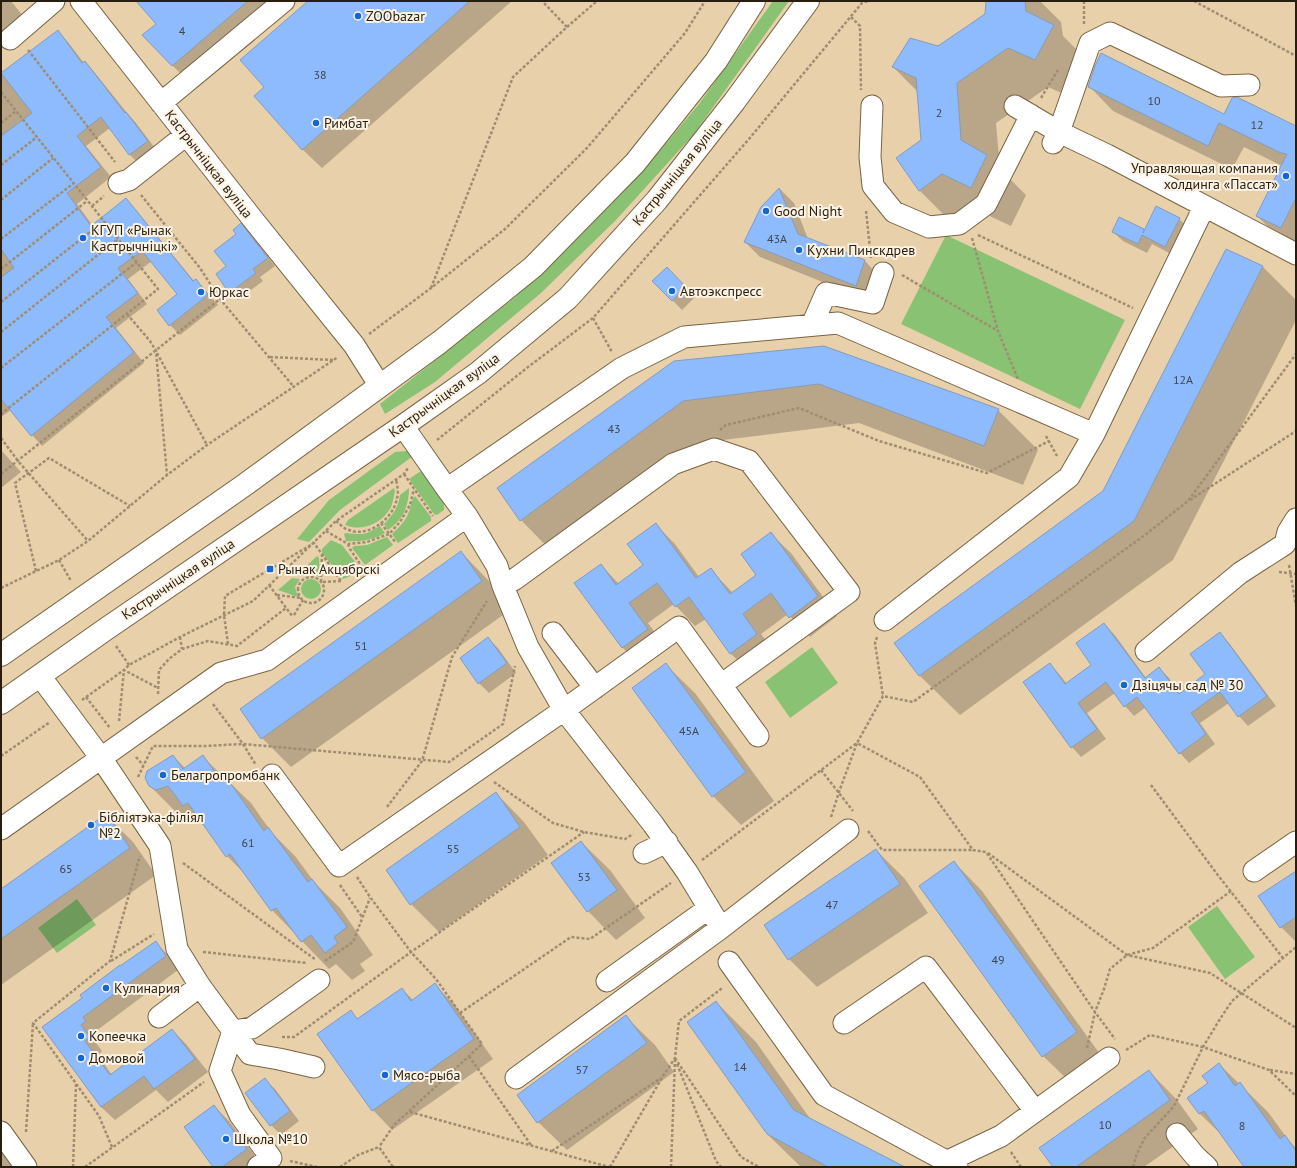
<svg xmlns="http://www.w3.org/2000/svg" width="1297" height="1168" font-family="'PT Sans',sans-serif">
	<rect width="100%" height="100%" fill="#e8d0ab"/>
	<path fill="#8ac274" d="M773 1H789L694 134 616 220 541 293 435 382 385 414 380 404 514 298 583 233 658 153 699 104Z
		M946 235 1125 320 1080 409 901 324Z
		M407 451 413 456 340 510 309 542 297 539 329 500 395 452Z
		M424 469 444 499V510L437 515 434 514 409 479Z
		M394 488 395 491C394 496 393 502 391 507 382 524 362 532 345 525L348 520Z
		M409 488C409 506 403 520 388 530L384 524C393 515 398 508 400 495Z
		M415 496 431 517V521L398 543 392 534C398 528 405 522 408 514 411 508 411 500 415 496Z
		M380 526 385 533C373 540 361 542 346 541L344 534 346 533C364 535 365 535 380 526Z
		M387 537 393 545 365 565 352 548 354 546 367 545Z
		M331 540 342 545 359 567 353 575 343 579 322 553V549Z
		M317 556 319 558 320 577 309 574 302 576H296Z
		M292 578 300 579 295 587 298 597 278 590Z
		M301 589a10 10 0 1 1 20 0a10 10 0 1 1-20 0Z
		M812 647 838 683 790 718 765 682Z
		M77 899 96 925 57 953 38 928Z
		M1217 906 1255 957 1225 979 1188 927Z"/>
	<path fill="#0003" d="M1 1H11L23 16 1 33Z
		M137 1H290L192 85 143 36 158 24Z
		M309 1H512L322 168 302 149 265 87Z
		M987 1H1040L1061 22 1063 36 1093 66 1075 99 1048 87 996 123 1000 169 1026 195 1011 226 983 213 959 230 920 191 897 158 922 141 918 92 893 67 938 47 986 15Z
		M58 32 68 42 84 63 85 62 95 73 128 114 136 123 158 152 140 165 130 155 110 128 86 146 111 177 77 204 93 226 126 199 136 210 194 281 196 280 206 291 218 305 180 335 170 325 178 294 152 261 128 279 147 304 116 328 144 363 42 446 32 435 11 410 1 417V74Z
		M1089 86 1224 115 1295 126 1296 124V247L1282 240 1257 216 1282 166 1244 147 1232 169 1113 111Z
		M780 189 794 203 808 239 865 261 879 276 870 301 760 257 745 242 761 208Z
		M1119 218 1145 231 1179 219 1189 228 1175 256 1152 244 1147 253 1123 241 1113 232Z
		M241 225 249 233 275 266 260 277 263 281 238 300 230 292 227 267Z
		M1226 250 1263 267 1296 300V320L1173 560 960 715 920 676 896 643 1104 492Z
		M667 269 695 297 682 310 654 281Z
		M674 362 998 410 1038 450 1023 485 859 423 723 440 560 560 521 520Z
		M1 450 21 472 1 488Z
		M655 524 675 544 699 577 710 569 733 593 758 575 771 534 791 553 837 616 810 637 788 614 761 634 776 654 751 673 731 654 706 619 695 626 674 604 648 623 667 649 642 667 623 648 576 583 601 565 619 584 644 566Z
		M461 552 489 581 510 610 291 767 262 738Z
		M1104 624 1114 634 1146 678 1159 668 1169 678 1180 694 1206 675 1220 633 1229 643 1276 706 1248 726 1239 716 1229 703 1200 723 1215 744 1189 763 1180 753 1146 707 1134 716 1125 706 1115 693 1087 713 1106 739 1081 757 1072 747 1050 664 1059 674 1067 684 1093 665Z
		M488 638 498 648 516 673 489 693 479 683Z
		M666 665 695 693 774 801 741 825 713 796Z
		M173 756 186 769 203 757 251 803 272 833 295 856 315 883 340 908 373 955 360 964 365 971 352 980 336 964 329 969 272 910 248 877 227 856 209 831 192 814 184 816 177 813 150 786Z
		M496 793 524 822 548 855 439 932 411 904Z
		M106 815 133 842 156 875 1 985V890Z
		M581 842 610 870 645 918 616 940 588 911Z
		M876 850 905 879 928 913 817 987 789 959Z
		M954 862 982 891 1105 1061 1072 1084 1043 1056Z
		M1296 872V942L1281 927Z
		M155 942 169 956 178 970 96 1031 99 1035 93 1039 102 1051 98 1055 112 1075 172 1030 186 1044 208 1072 168 1102 156 1090 115 1120 101 1107 44 1028 84 998 120 967Z
		M435 985 454 1004 493 1059 392 1130 373 1110 351 1012 359 1020 402 989 413 1000Z
		M716 1002 756 1042 811 1120 903 1167H801L767 1134Z
		M626 1017 655 1045 674 1072 567 1150 538 1122Z
		M1219 1064 1268 1112 1289 1141 1296 1148V1167H1246L1226 1139 1200 1114 1189 1098 1209 1084Z
		M1149 1071 1177 1100 1198 1129 1144 1167H1054Z
		M265 1080 275 1089 299 1121 281 1135 271 1125Z
		M214 1106 229 1121 261 1164 256 1167H215Z
		M1 1147 16 1167H1Z"/>
	<path fill="#8dbbfd" stroke="#849bbc" d="M136 1H248L172 66 142 35 156 24Z
		M308 1H470L302 150 254 96 264 87 240 60Z
		M986 1H1025L1026 11 1054 25 1035 60 1008 48 957 83 961 140 987 155 971 188 942 174 919 191 896 158 921 140 916 78 892 67 910 38 938 46 985 14Z
		M58 30 82 63 85 61 125 113 126 112 148 141 129 155 101 117 77 136 101 167 67 193 91 226 126 198 193 281 196 279 208 295 169 326 157 310 177 294 142 251 118 268 138 293 106 317 134 352 31 436 1 399V277L14 268 1 249V136L32 113 1 73Z
		M1101 53 1224 114 1232 98 1237 97 1296 126V198L1281 228 1256 216 1287 154 1281 153 1219 123 1208 146 1088 87 1095 66Z
		M779 188 798 234 865 260 856 286 744 242 761 207Z
		M1156 206 1180 218 1165 247 1142 235 1138 244 1112 232 1119 217 1144 229 1143 233Z
		M241 223 268 258 253 269 256 273 229 293 216 274 226 266 214 251 236 234 233 230Z
		M1226 249 1263 266 1134 521 919 676 894 643 1103 491Z
		M667 267 686 287 672 301 652 281Z
		M824 346 999 409 984 446 819 384 683 401 520 521 497 488 674 361Z
		M656 523 696 578 711 568 730 594 756 575 741 554 771 532 818 596 789 618 771 593 743 614 757 634 730 654 689 597 675 607 657 583 629 603 648 629 622 648 574 583 601 564 616 585 643 565 627 544Z
		M461 551 482 581 261 739 240 709Z
		M1104 623 1145 678 1159 667 1179 694 1205 674 1190 654 1220 632 1267 696 1238 717 1220 692 1191 713 1206 734 1179 754 1137 697 1124 707 1106 682 1078 703 1097 729 1071 748 1023 682 1050 663 1065 684 1091 665 1076 643Z
		M488 637 507 663 478 684 460 658Z
		M666 663 746 772 712 797 632 688Z
		M173 755 183 769 203 755 219 778 224 774 264 831 268 827 308 882 312 879 347 927 334 937 338 943 325 953 311 935 301 942 276 908 271 911 230 854 226 857 188 803 183 806 168 786 156 790 149 786 145 778 147 771Z
		M496 792 520 827 410 905 386 870Z
		M106 814 130 848 1 939V889Z
		M581 841 617 890 587 912 551 863Z
		M876 849 900 884 788 960 764 925Z
		M954 861 1077 1032 1042 1057 919 886Z
		M1296 871V917L1280 928 1258 896Z
		M156 941 166 956 83 1017 86 1021 81 1025 90 1037 85 1041 110 1075 172 1029 195 1059 154 1089 144 1076 101 1107 42 1027 82 998 80 995 120 965V966Z
		M435 983 474 1039 372 1111 317 1034 351 1010 357 1019 402 988 411 1001Z
		M716 1001 794 1110 905 1167H828L767 1134 687 1022Z
		M626 1015 647 1043 537 1123 517 1095Z
		M1219 1063 1235 1086 1240 1082 1280 1139 1285 1135 1296 1151V1167H1244L1204 1111 1199 1114 1187 1098 1208 1083 1202 1076Z
		M1149 1070 1170 1100 1076 1167H1053L1039 1148Z
		M265 1078 290 1111 270 1126 245 1093Z
		M214 1105 247 1149 222 1167H213L184 1127Z"/>
	<g fill="none" stroke-linecap="round" stroke-linejoin="round">
		<g stroke="#796342" stroke-width="23">
			<path id="minor" d="M81 1 255 222 354 345 380 386
				M10 39 54 1
				M161 103 284 1
				M872 106 870 157 873 186 894 212 929 227 959 224 986 204 1031 115
				M1015 106 1059 132 1107 155 1296 254
				M1053 143 1059 132 1090 43 1110 33 1221 86 1249 85
				M119 183 129 180 186 135
				M812 325 826 293 873 303 883 273
				M403 426 447 489 467 516 497 566 503 586 528 647 564 710 653 824 687 872 721 928
				M447 489 622 368 684 337 838 323 1094 434 1204 207
				M503 586 515 579 673 464 714 449 749 461 849 592 721 685
				M885 620 1069 477 1094 434
				M553 633 595 688
				M1146 651 1240 573 1285 544 1288 532 1296 519
				M40 676 101 758 160 846 177 949 200 986 233 1031 252 1028 319 980
				M272 775 339 866 564 710 679 627 758 736
				M1 829 221 673 267 660 467 516
				M644 853 667 842
				M1254 871 1296 842
				M729 962 824 1095 957 1167
				M607 981 709 908
				M159 1017 200 986
				M844 1023 926 967 1035 1111
				M233 1031 220 1071 240 1115 271 1158 258 1167
				M233 1031 250 1054 279 1059 314 1067
				M516 1078 721 928 848 830
				M1 1132 26 1167
				M1177 1134 1195 1156 1207 1167
				M946 1162 1001 1136 1109 1058"/>
		</g>
		<g stroke="#796342" stroke-width="24">
			<path id="major" d="M1 655 246 484 440 342 533 267 635 163 716 61 754 1
				M1 703 106 629 403 426 478 373 568 298 657 200 734 102 808 1"/>
		</g>
		<path stroke="#a08d71" stroke-width="2.5" stroke-dasharray="3 2" stroke-linecap="butt" d="M1084 1V24
			M1194 1 1296 56
			M851 17 860 26 861 90
			M567 27 597 1
			M28 50 115 162
			M1 92 158 289 1 414
			M1041 98 1058 70
			M1 123 16 111
			M1 165 37 137
			M141 195 200 268 220 299 294 387
			M1 200 53 158
			M92 206 104 196
			M866 211 871 258
			M978 235 1133 308
			M972 238 998 331 1018 379
			M1 239 74 183
			M1 269 87 201
			M902 275 998 331
			M431 288 513 77 567 27 542 1
			M1 302 104 221
			M127 314 150 341 156 351 167 475
			M593 318 612 352
			M1 332 118 239
			M369 334 431 288 505 229 587 148 685 33 705 1
			M157 353 207 445
			M270 357 333 360
			M1 368 137 262
			M720 430 726 425 799 408 879 441 987 473 1049 441
			M1046 436 1057 456
			M1 438 18 461 88 541
			M437 440 528 367 593 318 749 139 862 3 868 1
			M1 474 220 299
			M404 474 433 516
			M1190 500 1296 431
			M336 521C340 524 344 529 349 530 369 538 394 518 397 498 399 492 397 485 396 479
			M381 523 396 543
			M326 531 348 544 367 542 389 534 400 522 410 505 414 489
			M348 544 350 549 362 567
			M322 554 321 582 341 581
			M59 560 71 581
			M1289 565 1296 606
			M36 571 15 483 49 458 130 506
			M1279 572 1296 574
			M298 590a13 13 0 1 1 26 0a13 13 0 1 1-26 0Z
			M269 585 293 617
			M1 588 59 560 88 541 167 475 207 445 338 357
			M277 595 301 598
			M294 615 303 600
			M180 637 182 649
			M877 637 875 643 883 696
			M228 644 224 615 225 596 314 543 341 581
			M116 646 129 665
			M158 694 159 670 169 659 182 649 208 641 237 646 286 608
			M86 697 110 728
			M82 700 124 670 129 665 180 637 253 601 336 521 404 474 408 468
			M213 704 243 744 256 765
			M119 721 124 670 158 688
			M1 756 50 722
			M136 757 143 765
			M821 770 853 811
			M138 777 153 746H205L243 744 449 762 503 724 515 666
			M494 782 553 823 584 832 625 839 633 834
			M1151 785 1217 874 1283 958
			M387 807 422 761 452 657 487 601
			M831 817 839 792 857 743 920 777 973 850 986 852 1095 1012 1115 1039
			M868 831 882 850H973
			M988 853 1127 955 1210 973 1296 1028
			M702 860 857 743 883 696 913 702 1145 535 1188 501 1296 354
			M183 863 316 960
			M357 877 370 897 411 952 436 979 482 1044 394 1125 379 1147
			M340 885 362 917
			M203 952 307 963
			M111 961 154 934
			M325 961 353 942 370 898
			M460 1013 571 937 590 939 671 883
			M282 1037H294L411 952 584 832
			M1087 1048 1095 1012 1104 989 1110 969 1127 955 1153 948 1231 891
			M1126 1050 1150 1035 1203 1047 1269 1070 1296 1096
			M469 1056 531 1145
			M675 1058 741 1157 759 1167
			M677 1064 716 1161 721 1167
			M1270 1070 1296 1074
			M410 1112 609 1167
			M26 1132 33 1023
			M112 1147 99 1116 33 1023 110 961 140 856
			M552 1151 661 1078
			M1011 1152 1021 1167
			M290 1161 317 1167
			M73 1167 76 1084
			M85 1167 204 1082
			M340 1167 358 1155 379 1147 393 1167
			M610 1167 663 1076 675 1058 679 1021 721 989 722 987
			M671 1167 675 1059
			M1133 1167 1136 1156 1144 1139 1174 1106 1203 1047 1220 1019 1232 1001 1296 947"/>
		<use href="#minor" stroke="#fff" stroke-width="21"/>
		<use href="#major" stroke="#fff" stroke-width="22"/>
	</g>
	<g fill="#1268d2" stroke="#fdf3e4" stroke-width="1.5">
		<circle cx="358" cy="16" r="4"/>
		<circle cx="316" cy="123" r="4"/>
		<circle cx="1286" cy="176" r="4"/>
		<circle cx="766" cy="211" r="4"/>
		<circle cx="83" cy="238" r="4"/>
		<circle cx="799" cy="250" r="4"/>
		<circle cx="672" cy="291" r="4"/>
		<circle cx="201" cy="292" r="4"/>
		<rect x="266" y="565" width="8" height="8" rx="2"/>
		<circle cx="1124" cy="685" r="4"/>
		<circle cx="163" cy="775" r="4"/>
		<circle cx="91" cy="825" r="4"/>
		<circle cx="106" cy="988" r="4"/>
		<circle cx="81" cy="1036" r="4"/>
		<circle cx="81" cy="1058" r="4"/>
		<circle cx="385" cy="1075" r="4"/>
		<circle cx="226" cy="1139" r="4"/>
	</g>
	<g text-anchor="middle" dominant-baseline="central" stroke-width="4" stroke-linejoin="round" paint-order="stroke">
		<g font-size="12" fill="#40454b">
			<text x="182" y="30">4</text>
			<text x="320" y="74">38</text>
			<text x="1154" y="100">10</text>
			<text x="939" y="112">2</text>
			<text x="1257" y="124">12</text>
			<text x="777" y="238">43А</text>
			<text x="1183" y="379">12А</text>
			<text x="614" y="428">43</text>
			<text x="361" y="645">51</text>
			<text x="689" y="730">45А</text>
			<text x="248" y="842">61</text>
			<text x="453" y="848">55</text>
			<text x="66" y="868">65</text>
			<text x="584" y="876">53</text>
			<text x="832" y="904">47</text>
			<text x="998" y="959">49</text>
			<text x="740" y="1066">14</text>
			<text x="582" y="1069">57</text>
			<text x="1105" y="1124">10</text>
			<text x="1242" y="1125">8</text>
		</g>
		<g font-size="14" fill="#271e10" stroke="#fdf3e4" text-anchor="start">
			<text x="366" y="16">ZOObazar</text>
			<text x="324" y="123">Римбат</text>
			<text x="1278" y="168" text-anchor="end">Управляющая компания<tspan x="1278" dy="16">холдинга «Пассат»</tspan></text>
			<text x="774" y="211">Good Night</text>
			<text x="91" y="230">КГУП «Рынак<tspan x="91" dy="16">Кастрычніцкі»</tspan></text>
			<text x="807" y="250">Кухни Пинскдрев</text>
			<text x="680" y="291">Автоэкспресс</text>
			<text x="209" y="292">Юркас</text>
			<text x="278" y="569">Рынак Акцябрскі</text>
			<text x="1132" y="685">Дзіцячы сад № 30</text>
			<text x="171" y="775">Белагропромбанк</text>
			<text x="99" y="817">Бібліятэка-філіял<tspan x="99" dy="16">№2</tspan></text>
			<text x="114" y="988">Кулинария</text>
			<text x="89" y="1036">Копеечка</text>
			<text x="89" y="1058">Домовой</text>
			<text x="393" y="1075">Мясо-рыба</text>
			<text x="234" y="1139">Школа №10</text>
		</g>
		<g font-size="14" fill="#271e10" stroke="#fdf3e4">
			<text transform="translate(209 164) rotate(52)">Кастрычніцкая вуліца</text>
			<text transform="translate(677 172) rotate(-51)">Кастрычніцкая вуліца</text>
			<text transform="translate(444 395) rotate(-36)">Кастрычніцкая вуліца</text>
			<text transform="translate(178 579) rotate(-34)">Кастрычніцкая вуліца</text>
		</g>
	</g>
	<rect width="1297" height="1168" fill="none" stroke="#271e10" stroke-width="4"/>
</svg>
